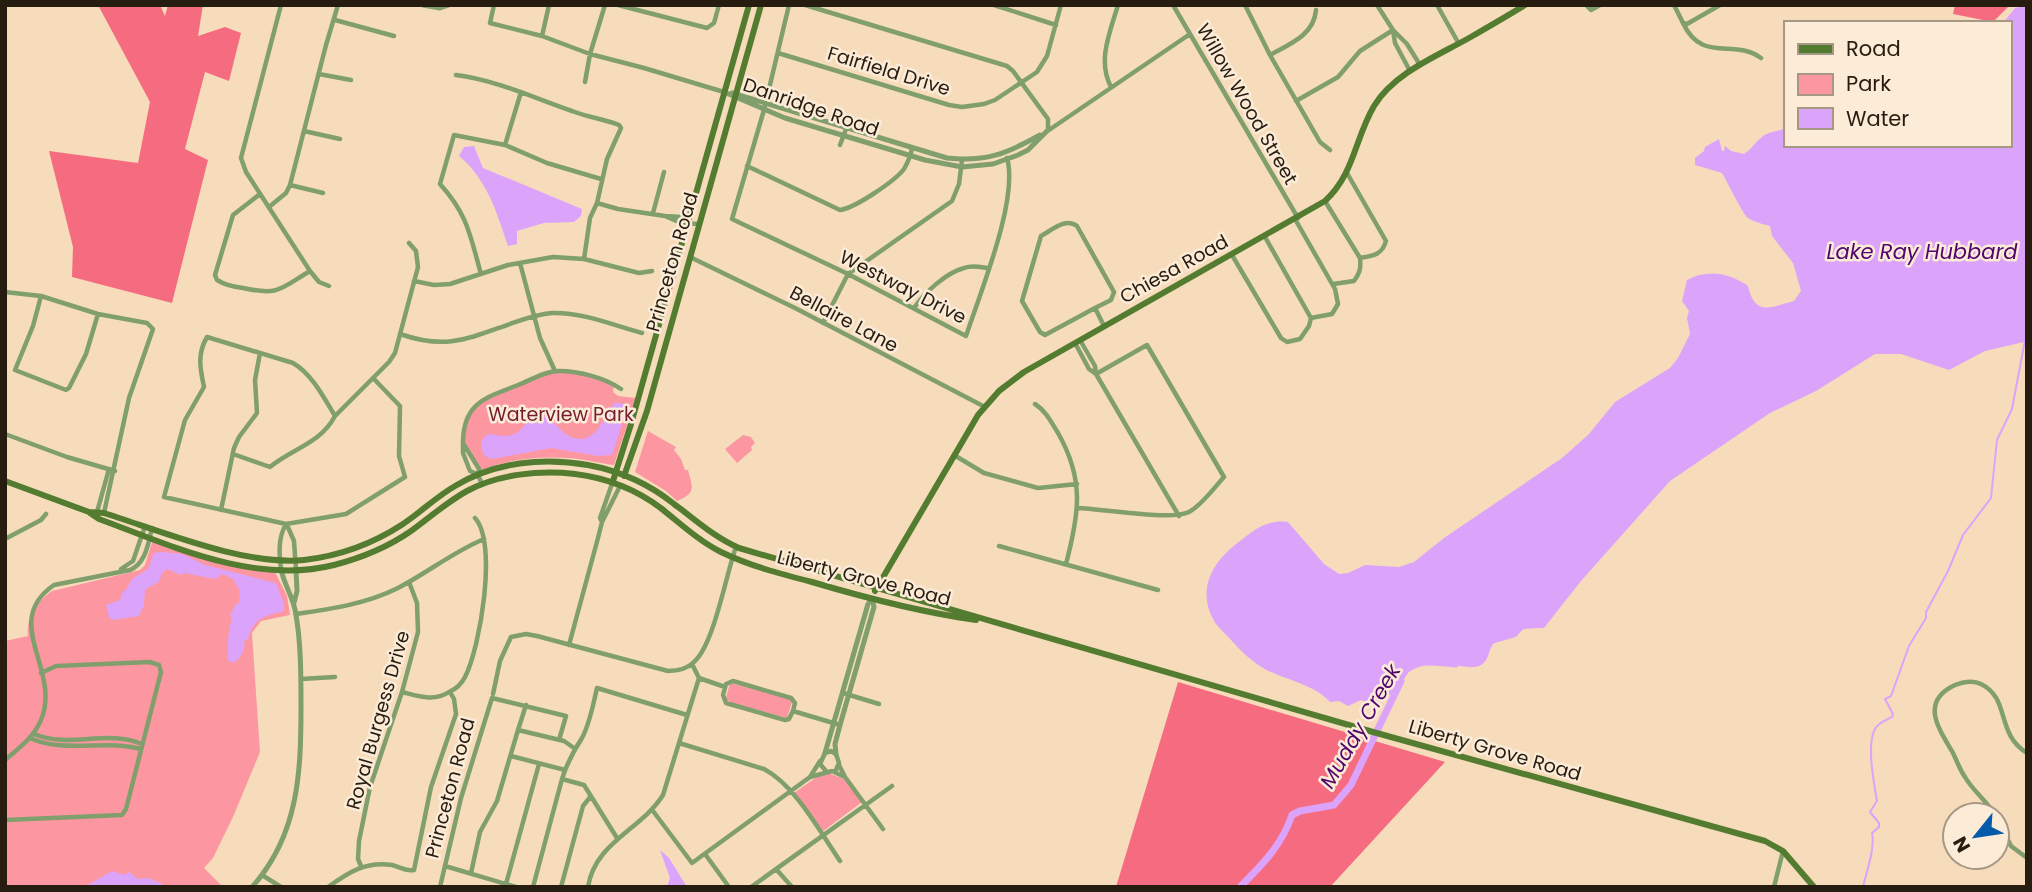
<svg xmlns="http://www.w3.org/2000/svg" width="2032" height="892" font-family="Poppins,sans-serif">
	<rect width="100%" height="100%" fill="#f6dcbb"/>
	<path fill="#fc97a2" d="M570 371 614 385 613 392 618 396 636 398 614 465C597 463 581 458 564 458 535 456 509 460 481 470L463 443 464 426 477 404 545 374Z
		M648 431 676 447 674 450 681 459 685 470H688C693 488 696 493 677 501L666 491 635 472Z
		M743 435 751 437 755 443 751 447 752 450 737 463 725 449Z
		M152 542 275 572 287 596 290 615 261 621 252 633 260 752 233 817 213 858 204 868 223 887H5V641L28 636C26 617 37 601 52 591L140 570 145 565Z
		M730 683 793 699 787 718 725 701Z
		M828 773 844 779 862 802 822 832 794 793 821 774Z"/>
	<path fill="#f56c81" d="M98 5H160L165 16 168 5H203L198 36 225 27 241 33 229 81 205 72 185 149 208 160 172 303 72 277 73 247 49 151 138 163 150 102Z
		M1955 5H2010L1993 22 1953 14Z
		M1178 682 1445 762 1330 887H1116Z"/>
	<path fill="#dca3fb" d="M2027 5V345L2024 342 1985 351 1949 370 1901 354H1875L1816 391 1770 413 1670 481 1581 581 1544 628C1528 628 1505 629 1493 644 1488 651 1489 662 1479 666 1461 672 1433 653 1420 661 1408 668 1402 686 1391 694 1386 699 1378 702 1372 705L1361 700 1348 706 1339 701 1330 702C1312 683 1286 681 1263 668 1250 660 1241 651 1231 640 1225 633 1217 627 1213 619 1196 587 1215 559 1240 541 1255 529 1269 519 1288 522L1324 564 1339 574 1348 573 1365 565 1399 567 1414 562 1444 538 1562 458 1589 434 1615 402 1670 368 1678 358 1690 334 1687 318 1689 311 1682 301 1687 280C1708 269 1729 273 1748 286 1755 317 1771 307 1794 301L1801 291 1793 263 1772 236 1770 226C1763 224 1754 222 1748 218 1743 215 1727 181 1722 173L1695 165V158L1704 151 1705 147 1719 139 1722 151H1724L1725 146 1731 151 1744 154C1752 149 1755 142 1762 137 1769 131 1778 132 1785 128V145H2009V23H2003L2015 8Z
		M474 146 483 168 582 209 581 216 574 222 544 223 517 231V244L508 246C497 213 487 179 459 156L464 147Z
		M616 402 623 404 626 409C621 425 618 440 612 455L598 456 551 448 492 459 485 456 481 448V441L488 434C496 434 504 438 511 435 524 432 526 418 538 414 560 418 558 440 584 439 606 430 600 415 616 402Z
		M161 552 182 554 205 565 276 583 284 604V611C265 616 254 617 248 639L244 641C246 649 241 659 233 663L228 660C227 645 228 632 232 618L230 616 235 605 239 603 240 591 233 579 223 574 215 579 184 573 181 575 167 569 161 574C161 585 152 584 145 590L144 605 139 616 113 620 109 618 106 605 120 600 122 593 127 588 132 579 148 569 154 553Z
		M660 850 669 858 687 887H667L670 878Z
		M112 871 124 875 129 872 138 879 148 878 161 883 163 887H84Z"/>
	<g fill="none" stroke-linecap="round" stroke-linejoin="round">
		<path stroke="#dca3fb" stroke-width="2" d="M1863 887C1867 869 1875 850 1872 833L1879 827V823L1870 812 1877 801C1874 784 1867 747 1874 731 1877 723 1885 721 1892 717L1893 714 1885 699 1891 696 1909 646 1926 618V612L1948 571 1963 535 1991 498 1997 440 2012 409 2025 340"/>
		<path stroke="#dca3fb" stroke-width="7" d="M1493 640 1514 634 1524 623
			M1409 668C1422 658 1440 663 1455 664
			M1240 887C1262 865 1282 845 1292 815L1300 811 1334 805 1351 785 1401 681"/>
		<path stroke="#819e6d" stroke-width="4.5" d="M281 5 241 158 246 172 310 271 319 282 329 286
			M494 5 490 23 542 36 590 54 644 68 724 92
			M618 5 707 28 714 23 719 5
			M789 5 764 110 732 219 848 274 966 336C980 293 1019 199 1007 158
			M805 5 1007 66 1013 71 1048 119V130
			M994 5 1056 25
			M1173 5 1298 218
			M1245 5 1270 55 1320 142 1330 150
			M1437 5 1459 44
			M1586 5 1591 10 1600 5
			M1674 5 1683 23 1687 24 1720 5
			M335 20 394 36
			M1683 23C1702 64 1734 38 1761 58
			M542 36 549 5
			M778 53 949 105 962 107 984 104 995 100 1037 72 1047 56 1061 5
			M1270 55C1290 44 1314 35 1316 10
			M1410 71 1395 43 1393 30 1407 44 1420 65
			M319 74 351 80
			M456 75C496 80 534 98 572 111 587 117 604 119 619 125L621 128 607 159 597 203 590 218 584 259
			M585 82 590 54 605 5
			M1111 87C1097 61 1110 32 1118 5
			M1296 101 1338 77 1360 51 1393 30 1377 5
			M1049 130 1190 34
			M304 131 340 139
			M505 145 521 92
			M840 145 846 129
			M747 166 840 210C855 208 895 181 904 169 908 162 911 155 912 148
			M1347 173 1386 241C1382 255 1373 256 1360 258
			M290 185 323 193
			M260 194 233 215 215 275 217 280C225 285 234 287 243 288 279 296 280 289 310 271
			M1325 201 1360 258C1361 268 1360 273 1354 281L1333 284
			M597 203 618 209 665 216
			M269 207 286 193 290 185 326 45 338 5
			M653 213 664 172
			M688 221 681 217 665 216 681 223 699 224
			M1265 237 1311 318 1332 314 1338 304 1335 289 1295 219
			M1232 255 1281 338 1287 342 1300 339 1309 326 1311 318
			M690 257 795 308 985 407
			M520 263 540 338 555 371
			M481 274C470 235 468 215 440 184L454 135 505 145 547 163 601 179
			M414 281 434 285 450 284 508 265 553 257 584 259 639 273 652 271
			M5 292 41 296 98 314 147 323 153 329 129 398 104 513
			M41 296 33 326 15 370 66 390 69 388 86 354 98 314
			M914 308C925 292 946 273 964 268 972 265 980 267 987 268
			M1095 308 1045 335 1040 332 1022 301 1041 236C1052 230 1066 217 1077 226L1114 292 1111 300 1095 308 1104 326
			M823 323 848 274 952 201 959 184 962 160
			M400 334C446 350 467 339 510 324 524 319 537 314 552 313 582 312 613 325 642 333
			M1075 343 1089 369 1096 374 1095 366 1080 340
			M1035 404C1046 411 1051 422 1058 433 1085 480 1079 514 1066 564
			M335 416C324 398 312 374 293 363L207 337C197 354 200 368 204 387L185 420 164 497 286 524 346 514 405 477 399 456 400 406 373 378
			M5 434 67 457 115 471
			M463 443C463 403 485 398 518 385 531 380 545 371 559 371 579 371 605 378 621 389
			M233 454 270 467C293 448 320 444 335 416L389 362 395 353 418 267 416 251 409 243
			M954 455 984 473 1038 488 1077 484
			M477 474 470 471 463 453V443L479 469 478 475 482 484
			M1078 508C1103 509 1171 521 1189 512 1202 505 1214 488 1224 477L1147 345 1096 374 1179 516
			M221 510 234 448 239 437 257 413 255 380 260 353
			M97 512 109 469
			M602 522 620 486
			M287 525 294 541 296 570
			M5 539 41 520 46 514
			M999 546 1158 590
			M121 569 133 561 145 526
			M281 569C279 553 278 538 286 524
			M296 614C331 609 366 604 398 588 427 573 453 552 484 539
			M569 645 598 538 602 522 600 518 613 481
			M699 678 725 687
			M301 679 335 677
			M402 692C418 696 434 702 449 692 456 689 462 683 465 677 480 648 498 543 475 518
			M843 693 879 704
			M493 694 500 661 511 637 526 634 537 636 668 671C678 671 687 669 694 662 714 645 726 574 736 547
			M793 711 789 719 785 720 726 703 723 695 726 684 733 681 791 698 795 703 793 711 840 725
			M518 730 526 705
			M34 734C69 749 108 729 142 744
			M30 738C65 754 105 739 141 749
			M679 743 764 769C795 785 820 832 840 861
			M511 756 565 770
			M5 760C19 748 34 737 41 720 62 670 0 622 54 585L130 570C146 563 148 544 152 528
			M820 761 810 777 836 770 839 763 836 754 831 751 825 753 820 764 826 771
			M834 772 845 777 839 765
			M845 777 883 829
			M653 811 692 863 810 777
			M1995 815C1987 801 1973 791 1965 777 1960 770 1957 761 1953 753 1939 729 1919 702 1955 685 1963 682 1973 680 1981 684 2011 699 1995 733 2027 753
			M1997 818 2011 846 2027 858
			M5 820 122 815 126 809 161 672 159 665 150 662 56 666 41 673
			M617 838 584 785 562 779C567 763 573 752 582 738 590 723 593 705 597 688L687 715
			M705 854 729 887
			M361 866 358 859 359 841 370 787 402 692 418 632 417 603 409 582
			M445 866 516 887
			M776 869 792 887
			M471 873 480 832 497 801 518 730 564 741 574 748
			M262 875 281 887
			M506 884 539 764
			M328 887C349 872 366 861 392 865 401 867 406 872 414 870L431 787 456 714 454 699 450 692
			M440 887 461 798 492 698 566 716 559 740
			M533 887 562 779
			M561 887 583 806 591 796
			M588 887C595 842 641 830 663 795L699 678 692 664
			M751 887 892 786
			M1774 887 1783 851"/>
		<path stroke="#819e6d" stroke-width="5" d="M423 5 440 8 449 5
			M724 92 785 118 925 160 962 167 993 164 1018 155 1028 150 1048 130
			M732 93 947 158C986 162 1006 154 1040 135
			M294 603 297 591 296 570
			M825 753 868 604 872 599
			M836 754 835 744 840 725 874 607 872 599
			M252 887C299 835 301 771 301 706 301 676 301 644 296 615 294 598 284 585 281 569"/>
		<path stroke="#537c31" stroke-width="6" d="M624 476 647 411 761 5
			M5 481 89 512 104 513C161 531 245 566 304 560 339 556 374 543 403 524 421 512 436 497 455 486 494 462 544 457 588 465 620 471 648 483 674 504 696 520 714 537 739 548L1373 732 1765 841 1783 851 1814 887
			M613 481 631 424 749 5
			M90 513 99 519C172 546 254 585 334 565 361 558 388 547 411 531 429 518 447 502 467 491 498 474 540 470 575 474 607 478 636 489 662 509 681 524 699 541 721 552 750 566 781 574 812 582 866 598 920 612 976 620
			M875 591 978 415 999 391 1024 372 1325 201C1354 175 1355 138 1374 106 1394 73 1437 56 1469 38 1488 27 1507 16 1525 5"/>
	</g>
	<g text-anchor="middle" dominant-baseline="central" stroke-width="5" stroke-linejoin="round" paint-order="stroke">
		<g font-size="19" fill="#261c10" stroke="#fbebd7">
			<text transform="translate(889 71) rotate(17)">Fairfield Drive</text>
			<text transform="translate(1247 104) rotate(60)">Willow Wood Street</text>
			<text transform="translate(811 107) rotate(19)">Danridge Road</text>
			<text transform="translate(672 262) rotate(-74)">Princeton Road</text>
			<text transform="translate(1174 269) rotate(-29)">Chiesa Road</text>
			<text transform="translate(903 287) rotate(27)">Westway Drive</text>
			<text transform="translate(844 319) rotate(28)">Bellaire Lane</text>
			<text transform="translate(864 578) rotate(14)">Liberty Grove Road</text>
			<text transform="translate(378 720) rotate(-74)">Royal Burgess Drive</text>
			<text transform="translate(1495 750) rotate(16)">Liberty Grove Road</text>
			<text transform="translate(450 788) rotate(-75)">Princeton Road</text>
		</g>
		<g font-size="19" fill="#731d2f" stroke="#fbebd7">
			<text x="561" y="414">Waterview Park</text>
		</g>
		<g font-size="21" font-style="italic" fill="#51056d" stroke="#fbebd7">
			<text x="1922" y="251">Lake Ray Hubbard</text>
			<text transform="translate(1360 726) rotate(-60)">Muddy Creek</text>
		</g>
	</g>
	<rect width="2032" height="892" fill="none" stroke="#261c10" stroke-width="14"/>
	<rect x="1784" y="21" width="228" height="126" fill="#fbebd7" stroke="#a69887" stroke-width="2"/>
	<rect x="1798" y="44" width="35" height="10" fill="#537c31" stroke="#a69887" stroke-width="2"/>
	<text x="1846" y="56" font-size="21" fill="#261c10">Road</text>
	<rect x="1798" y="74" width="35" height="21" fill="#fc97a2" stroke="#a69887" stroke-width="2"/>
	<text x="1846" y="91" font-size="21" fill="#261c10">Park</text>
	<rect x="1798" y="108" width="35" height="21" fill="#dca3fb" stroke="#a69887" stroke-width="2"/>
	<text x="1846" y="126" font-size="21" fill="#261c10">Water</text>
	<g transform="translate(1976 836) rotate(240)"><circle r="33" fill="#fbebd7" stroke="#a69887" stroke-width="2"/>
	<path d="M0-5L12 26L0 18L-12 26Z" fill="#045ba9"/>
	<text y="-10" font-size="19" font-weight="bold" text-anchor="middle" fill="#261c10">N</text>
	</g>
</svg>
